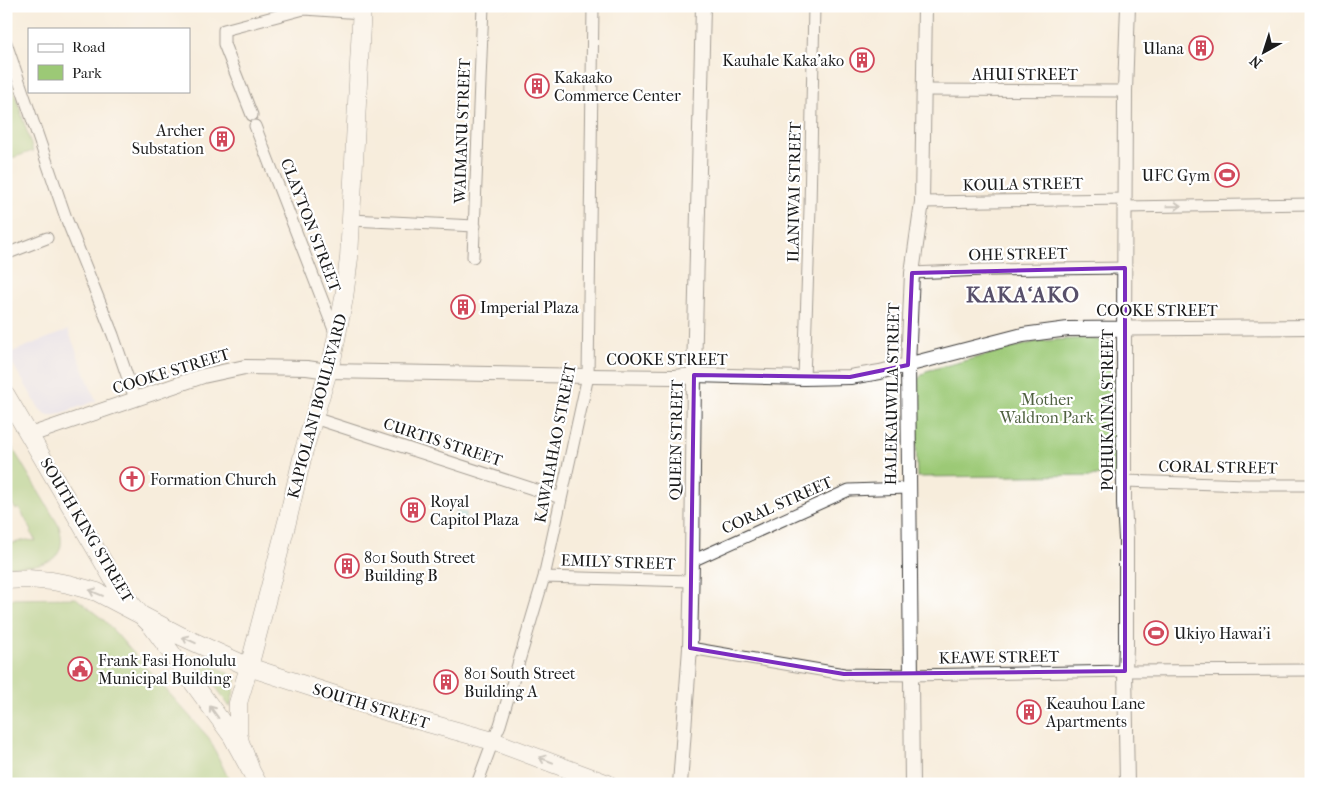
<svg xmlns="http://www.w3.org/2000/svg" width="1317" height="790" font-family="'IM FELL French Canon',serif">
	<rect width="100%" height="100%" fill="#fff"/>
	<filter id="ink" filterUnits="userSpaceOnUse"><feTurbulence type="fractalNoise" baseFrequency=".02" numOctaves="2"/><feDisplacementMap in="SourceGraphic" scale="10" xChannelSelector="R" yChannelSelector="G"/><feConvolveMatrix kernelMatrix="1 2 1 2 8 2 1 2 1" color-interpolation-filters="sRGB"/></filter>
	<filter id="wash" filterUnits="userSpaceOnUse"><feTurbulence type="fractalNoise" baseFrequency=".0096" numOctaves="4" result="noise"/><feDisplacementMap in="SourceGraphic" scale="20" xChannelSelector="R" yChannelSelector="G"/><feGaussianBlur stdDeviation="1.12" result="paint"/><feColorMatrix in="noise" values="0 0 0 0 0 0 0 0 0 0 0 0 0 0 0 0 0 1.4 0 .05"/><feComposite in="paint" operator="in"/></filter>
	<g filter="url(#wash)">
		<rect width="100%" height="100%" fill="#f7eddc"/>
		<path fill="#d7d7f8" d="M68 330 96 401 56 415H47L43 412 39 408 7 354Z"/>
		<path fill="#9cc976" stroke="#5c7249" d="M6 65 33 151 6 160Z
			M1088 338C1103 341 1109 340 1113 356L1117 475 917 477 915 396 917 380 926 371 1039 341Z
			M6 437 59 526C71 568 35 565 6 567V543H14L26 540 36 541 30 532 32 531 19 508 16 510 6 494Z
			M76 598 105 621 209 738 231 784H6V599Z
			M194 655 237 678 230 707 229 706Z"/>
		<path fill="#51becb" stroke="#366d74" d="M457 509 467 513 462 530 451 526Z"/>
	</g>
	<g filter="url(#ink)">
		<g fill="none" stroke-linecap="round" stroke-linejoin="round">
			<g stroke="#3d3b39" stroke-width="13">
				<path id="minor" d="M6 43 66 218 113 335 135 399
					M924 90 1125 91
					M252 115 224 44V30L304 9 362 13
					M255 126 336 335
					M922 202 1125 199
					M1125 207 1311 204
					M351 220 475 226
					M6 254 47 238
					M473 257 483 6
					M912 273 983 270 1125 268
					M804 378 810 208 814 6
					M314 418 561 498
					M1124 481 1248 485H1311
					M692 561 849 490 908 488
					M544 577 691 581
					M690 648 844 674 910 675 1125 671 1311 670
					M477 784 493 741 500 725 544 577 588 376 593 6"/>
			</g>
			<g stroke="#3d3b39" stroke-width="16">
				<path id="tertiary" d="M30 435 203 376 245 367 307 368 328 371 588 376 674 377 694 375 804 378 850 377 880 372 1023 335 1068 329 1311 327
					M680 784 690 648 692 561 694 375 703 6
					M912 784 908 365 912 273 922 202 925 6
					M1127 784 1125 671 1126 646V539L1124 503V344L1125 91 1128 6"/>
			</g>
			<g stroke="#3d3b39" stroke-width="19">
				<path id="primary" d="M6 395 119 589 140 614 151 625 232 736 258 784
					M6 580 28 579 52 581 68 584 97 592 181 636 249 667 388 712 493 741 608 784
					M250 768 240 742 238 733V703L249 667 288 518 304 450 333 355 344 298 349 258 362 6"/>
			</g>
			<use href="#minor" stroke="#fff" stroke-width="11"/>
			<use href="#tertiary" stroke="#fff" stroke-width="14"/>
			<use href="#primary" stroke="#fff" stroke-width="18"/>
		</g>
		<defs><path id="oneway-shaft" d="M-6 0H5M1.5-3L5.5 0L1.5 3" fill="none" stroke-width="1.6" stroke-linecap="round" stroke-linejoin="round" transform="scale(1.25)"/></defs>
		<g stroke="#999">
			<use href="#oneway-shaft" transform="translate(1174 206) rotate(-1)"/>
			<use href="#oneway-shaft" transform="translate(96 593) rotate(-157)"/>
			<use href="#oneway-shaft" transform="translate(189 640) rotate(-155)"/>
			<use href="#oneway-shaft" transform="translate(214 712) rotate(-126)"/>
			<use href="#oneway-shaft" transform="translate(546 760) rotate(-159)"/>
		</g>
	</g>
	<path d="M0 0H1317V790H0ZM1125 268V671L844 674 690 648 694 375 850 377 908 365 912 273Z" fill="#f7eddc" fill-opacity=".55" fill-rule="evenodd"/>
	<path fill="none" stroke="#7b2cbf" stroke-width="4" stroke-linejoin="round" d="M1125 268V671L844 674 690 648 694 375 850 377 908 365 912 273Z"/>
	<defs>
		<g id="building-ring" transform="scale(1.25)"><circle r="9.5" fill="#fff" stroke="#d1495b" stroke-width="1.5"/><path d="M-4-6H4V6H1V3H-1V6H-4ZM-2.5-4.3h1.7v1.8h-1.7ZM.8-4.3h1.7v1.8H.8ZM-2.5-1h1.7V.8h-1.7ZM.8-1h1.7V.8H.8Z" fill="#d1495b"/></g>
		<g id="stadium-ring" transform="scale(1.25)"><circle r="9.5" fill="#fff" stroke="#d1495b" stroke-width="1.5"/><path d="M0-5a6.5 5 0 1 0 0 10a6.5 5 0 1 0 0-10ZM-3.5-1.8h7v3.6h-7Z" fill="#d1495b"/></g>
		<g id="church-ring" transform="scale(1.25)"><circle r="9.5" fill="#fff" stroke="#d1495b" stroke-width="1.5"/><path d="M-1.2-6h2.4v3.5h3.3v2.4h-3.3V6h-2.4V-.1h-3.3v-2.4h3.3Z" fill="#d1495b"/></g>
		<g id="civic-ring" transform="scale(1.25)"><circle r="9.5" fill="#fff" stroke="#d1495b" stroke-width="1.5"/><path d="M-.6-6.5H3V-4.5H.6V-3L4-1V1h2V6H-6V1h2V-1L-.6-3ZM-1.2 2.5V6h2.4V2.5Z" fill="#d1495b"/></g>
	</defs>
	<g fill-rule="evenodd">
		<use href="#building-ring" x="1201" y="48"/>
		<use href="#building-ring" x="862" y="60"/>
		<use href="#building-ring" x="537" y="86"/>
		<use href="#building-ring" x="222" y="139"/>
		<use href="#stadium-ring" x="1227" y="175"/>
		<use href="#building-ring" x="463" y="307"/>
		<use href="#church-ring" x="132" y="479"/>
		<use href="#building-ring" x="413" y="510"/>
		<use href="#building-ring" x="347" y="566"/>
		<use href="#stadium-ring" x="1156" y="633"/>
		<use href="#civic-ring" x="80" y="669"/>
		<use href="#building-ring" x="446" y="682"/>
		<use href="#building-ring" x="1029" y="712"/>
	</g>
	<g text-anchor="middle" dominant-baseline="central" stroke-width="4.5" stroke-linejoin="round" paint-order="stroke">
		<g font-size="16" fill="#1c1c1c" stroke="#fff" text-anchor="start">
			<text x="1184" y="48" text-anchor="end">Ulana</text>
			<text x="844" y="60" text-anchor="end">Kauhale Kaka'ako</text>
			<text x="554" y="77">Kakaako<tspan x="554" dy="18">Commerce Center</tspan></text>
			<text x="204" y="130" text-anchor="end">Archer<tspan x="204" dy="18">Substation</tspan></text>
			<text x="1210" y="175" text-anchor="end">UFC Gym</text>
			<text x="480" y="307">Imperial Plaza</text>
			<text x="150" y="479">Formation Church</text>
			<text x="430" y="501">Royal<tspan x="430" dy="18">Capitol Plaza</tspan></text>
			<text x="364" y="557">801 South Street<tspan x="364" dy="18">Building B</tspan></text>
			<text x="1174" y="633">Ukiyo Hawai'i</text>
			<text x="98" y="660">Frank Fasi Honolulu<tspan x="98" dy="18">Municipal Building</tspan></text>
			<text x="464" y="673">801 South Street<tspan x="464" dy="18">Building A</tspan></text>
			<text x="1046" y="703">Keauhou Lane<tspan x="1046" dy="18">Apartments</tspan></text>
		</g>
		<g font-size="16" fill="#1c1c1c" stroke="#fff">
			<text x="1025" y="74">AHUI STREET</text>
			<text transform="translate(462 131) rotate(-88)">WAIMANU STREET</text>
			<text transform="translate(1023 184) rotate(-1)">KOULA STREET</text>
			<text transform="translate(794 192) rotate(-89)">ILANIWAI STREET</text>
			<text transform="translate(311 225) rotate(69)">CLAYTON STREET</text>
			<text transform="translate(1018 254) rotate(-1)">OHE STREET</text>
			<text x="1157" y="310">COOKE STREET</text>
			<text x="667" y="359">COOKE STREET</text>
			<text transform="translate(171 371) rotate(-17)">COOKE STREET</text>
			<text transform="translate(892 394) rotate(-89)">HALEKAUWILA STREET</text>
			<text transform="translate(317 406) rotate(-75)">KAPIOLANI BOULEVARD</text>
			<text transform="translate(1107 410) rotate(-90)">POHUKAINA STREET</text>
			<text transform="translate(676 440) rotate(-89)">QUEEN STREET</text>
			<text transform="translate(443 442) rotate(18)">CURTIS STREET</text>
			<text transform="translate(555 443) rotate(-79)">KAWAIAHAO STREET</text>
			<text transform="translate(1218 467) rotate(1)">CORAL STREET</text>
			<text transform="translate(777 505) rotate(-24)">CORAL STREET</text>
			<text transform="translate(87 530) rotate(59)">SOUTH KING STREET</text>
			<text transform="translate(618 562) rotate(2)">EMILY STREET</text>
			<text transform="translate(999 657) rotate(-1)">KEAWE STREET</text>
			<text transform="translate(371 706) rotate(17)">SOUTH STREET</text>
		</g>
		<g font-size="16" fill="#4f6140" stroke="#fff">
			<text x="1047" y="399">Mother<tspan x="1047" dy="18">Waldron Park</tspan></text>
		</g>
		<g font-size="21" font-weight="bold" letter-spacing="1" fill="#58506a" stroke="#fff">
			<text x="1023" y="295">KAKA‘AKO</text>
		</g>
	</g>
	<rect width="1317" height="790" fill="none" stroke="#fff" stroke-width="25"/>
	<rect x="28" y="28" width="162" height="65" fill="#ffffff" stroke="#a4a4a4"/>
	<rect x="38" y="44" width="25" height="8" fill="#ffffff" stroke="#a4a4a4"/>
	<text x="72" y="52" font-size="15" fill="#1c1c1c">Road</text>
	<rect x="38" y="65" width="25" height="15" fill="#9cc976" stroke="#a4a4a4"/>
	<text x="72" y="78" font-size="15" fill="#1c1c1c">Park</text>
	<g transform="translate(1264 52) rotate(219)" stroke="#ffffff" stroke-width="4" paint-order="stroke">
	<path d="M0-4L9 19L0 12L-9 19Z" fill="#1c1c1c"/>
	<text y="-8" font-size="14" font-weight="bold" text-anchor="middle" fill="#1c1c1c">N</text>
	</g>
</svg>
